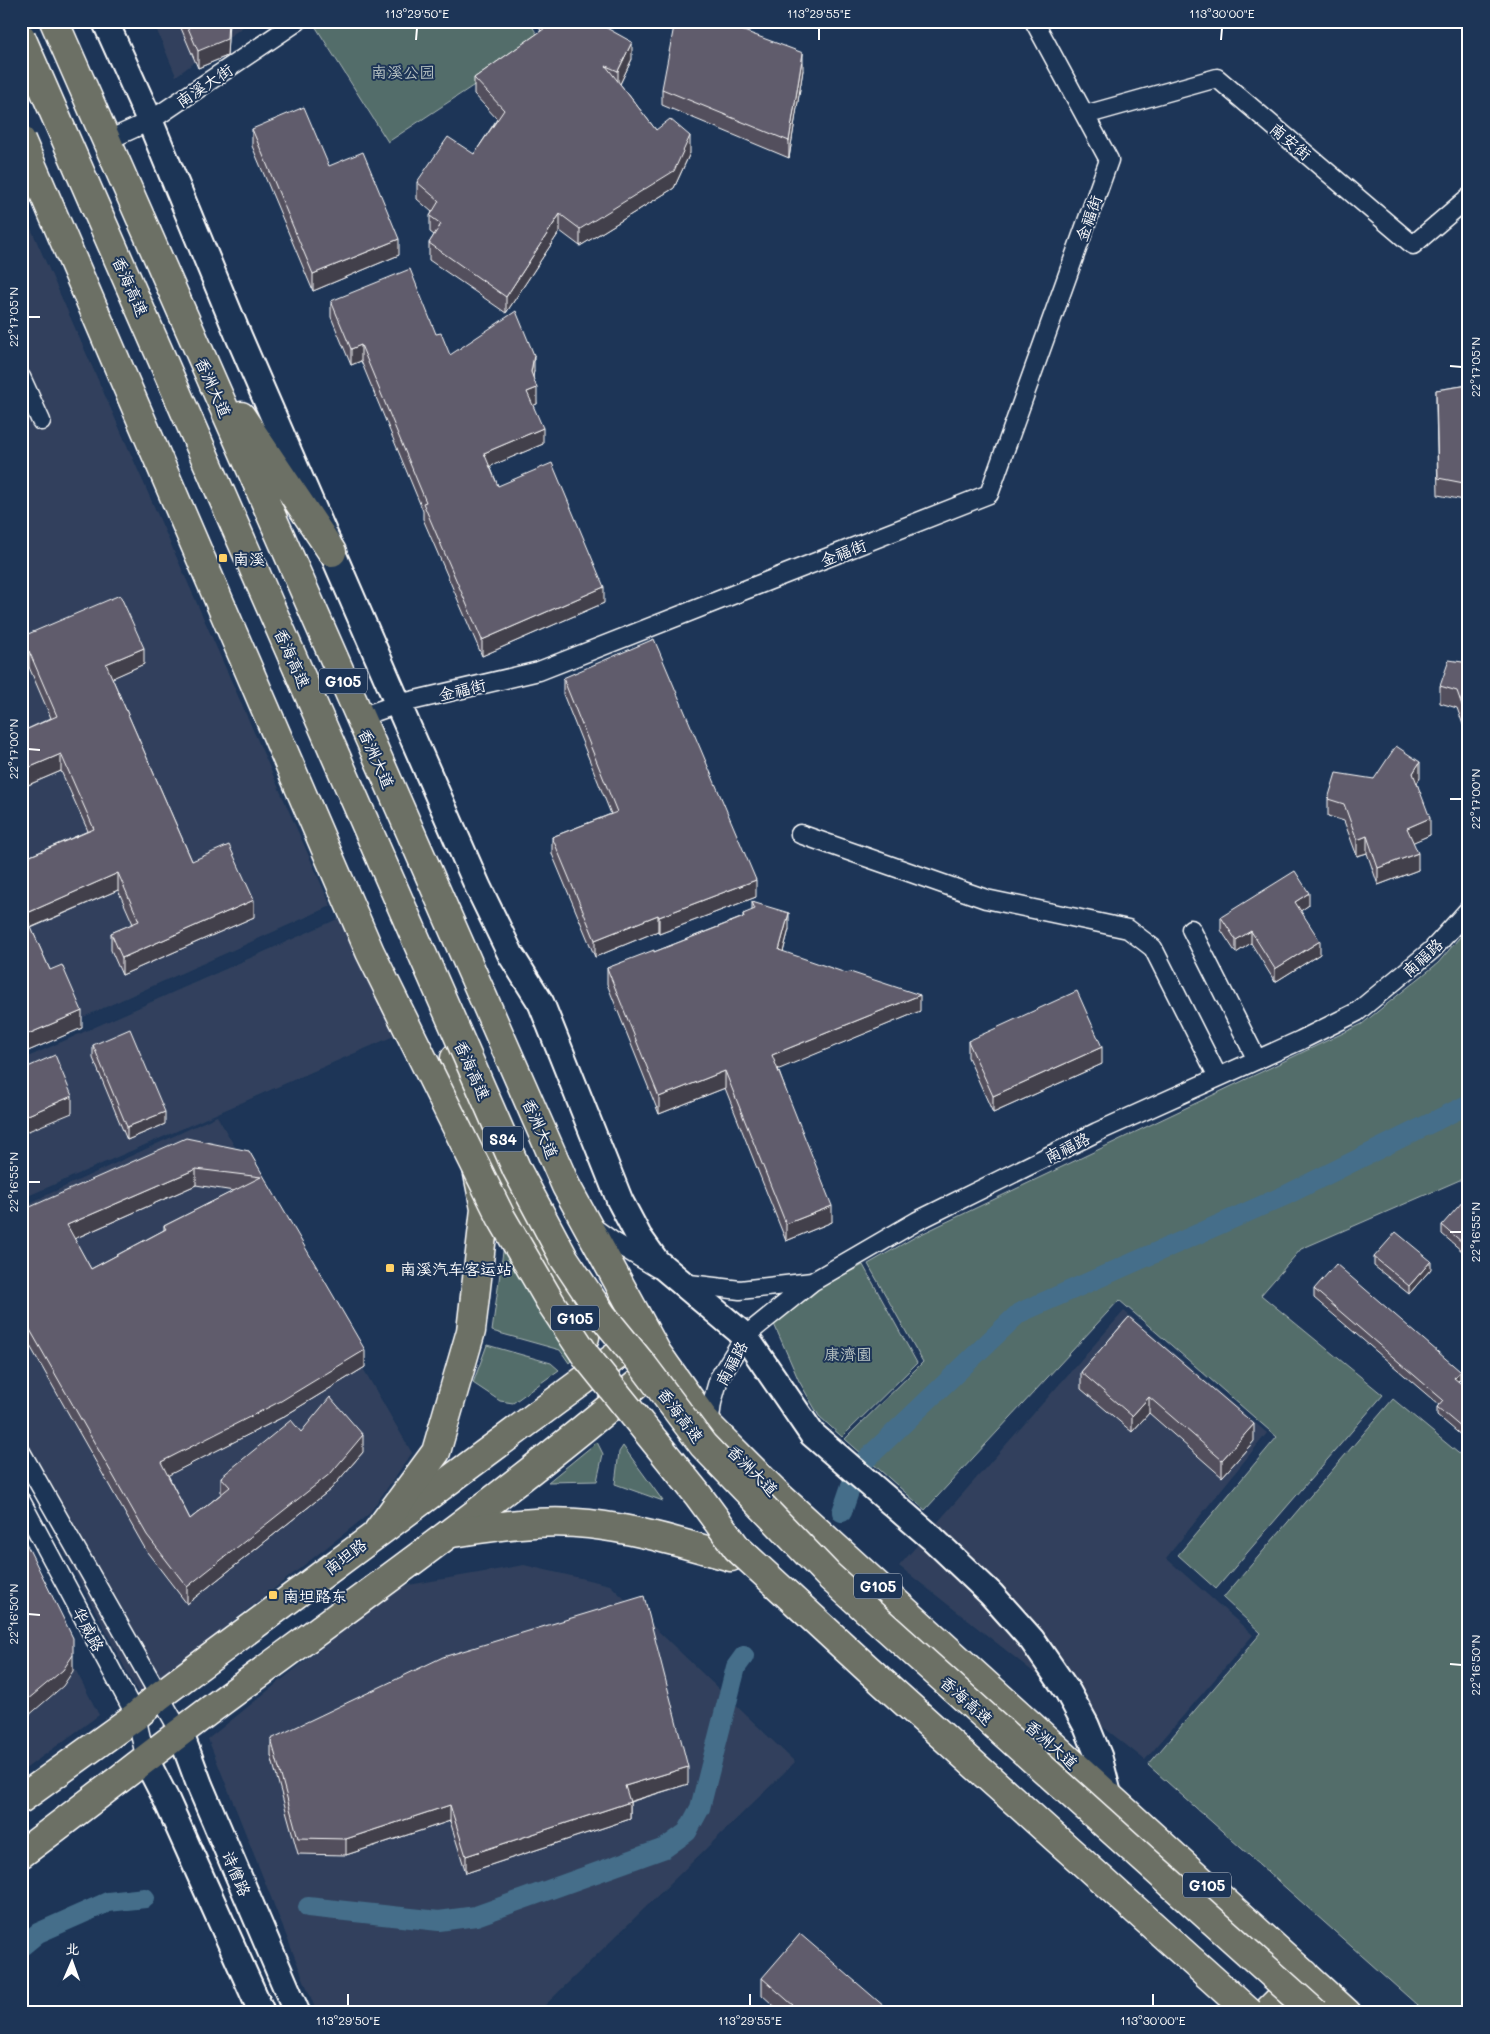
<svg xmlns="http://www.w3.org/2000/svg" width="1490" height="2034" font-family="Mali,'LXGW WenKai TC',sans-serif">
	<rect width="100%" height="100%" fill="#1d3557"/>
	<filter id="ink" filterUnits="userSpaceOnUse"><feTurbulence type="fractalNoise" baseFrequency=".02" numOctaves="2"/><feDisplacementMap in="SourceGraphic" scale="10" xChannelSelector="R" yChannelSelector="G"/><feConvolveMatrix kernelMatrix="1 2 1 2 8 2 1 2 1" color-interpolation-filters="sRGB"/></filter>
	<g filter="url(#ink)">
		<path fill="#31415d" d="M153 21H251L176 76Z
			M21 206 331 906 21 1045Z
			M342 917 394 1036 21 1199V1060Z
			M217 1116 412 1453 369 1514 139 1695 21 1469V1207Z
			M1124 1311 1267 1433 1166 1558 1253 1635 1145 1760 899 1566Z
			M21 1565 99 1715 21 1772Z
			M524 1565 610 1585 795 1762 537 2013H317L208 1739 397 1587Z"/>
		<path fill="#536d6b" stroke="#a9b6b5" d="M312 21H529L541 41 388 142Z
			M1469 926V1176L1301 1249 1261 1295 1383 1395 1216 1589 1178 1555 1277 1437 1119 1300 925 1510 845 1439 923 1362 868 1264 915 1237 1362 1024 1438 963Z
			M505 1237 574 1357 569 1363 560 1350 492 1331Z
			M863 1265 917 1363 842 1437 819 1416 799 1381 774 1324 818 1288Z
			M487 1345 551 1363 559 1370 513 1403 500 1401 473 1383Z
			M1393 1399 1469 1462V2013H1426L1148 1765 1261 1633 1223 1598Z
			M597 1442 603 1454 597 1481 548 1482Z
			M623 1446 663 1501 615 1484 619 1452Z"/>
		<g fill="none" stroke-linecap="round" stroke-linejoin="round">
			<path stroke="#446e8a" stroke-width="20" d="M842 1512 857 1468 1019 1313 1286 1195 1469 1104
				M308 1907 439 1921 476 1916 665 1848 687 1832 700 1808 736 1667 744 1656
				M21 1947 38 1933 108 1902 145 1898"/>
			<g stroke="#fff" stroke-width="21">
				<path id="street" d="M1085 115 1217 78 1413 245 1469 197
					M106 141 150 121 298 21
					M21 377 41 421
					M360 717 398 704 539 671 989 494 1109 160 1034 21
					M800 834 986 899 1128 929 1153 948 1218 1077
					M1191 929 1257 1060
					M593 1227 614 1242 657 1268
					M681 1283 740 1290 812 1282
					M709 1426 712 1403 719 1378 745 1336 812 1282 917 1221 1097 1132 1301 1040 1357 1012 1432 950 1469 909
					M21 1452 180 1732
					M21 1501 136 1716 146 1760"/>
			</g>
			<g stroke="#fff" stroke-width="29">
				<path id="secondary" d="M105 21 150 121 239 337 398 704 478 887 511 955 541 1003 620 1201 639 1237 656 1261 745 1336 812 1434 932 1538 991 1594 1032 1640 1068 1692 1086 1725 1099 1757 1109 1796
					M180 1732 200 1786 297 2013
					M146 1760 166 1799 262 2013"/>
			</g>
			<g stroke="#fff" stroke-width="31">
				<path id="primary" d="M21 1799 136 1716 159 1696 646 1334
					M21 1854C87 1805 152 1753 218 1704 369 1593 522 1484 663 1362"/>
			</g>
			<g stroke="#fff" stroke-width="31">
				<path id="highway" d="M54 21 566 1186 657 1353 709 1426 778 1495 1347 2013
					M241 416 332 552
					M488 1137 505 1176 585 1337
					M378 1531 436 1452 471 1331 485 1209 455 1058
					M452 1533C497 1526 542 1519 589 1524 637 1529 684 1544 731 1557
					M1266 2013 1305 1974"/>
			</g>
			<use href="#street" stroke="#1d3557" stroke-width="18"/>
			<use href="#secondary" stroke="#1d3557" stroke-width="25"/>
			<use href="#primary" stroke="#6c7065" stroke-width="28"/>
			<use href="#highway" stroke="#6c7065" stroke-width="28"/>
			<g stroke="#fff" stroke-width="31" stroke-linecap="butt">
				<path id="highway-bridge" d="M21 37 517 1170 564 1258 602 1315 642 1364 703 1445 829 1576 1315 2013
					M21 140 370 952 501 1217 551 1303 586 1356 698 1495 737 1548 868 1669 1250 2013"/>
			</g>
			<use href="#highway-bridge" stroke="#6c7065" stroke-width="28"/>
		</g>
		<path fill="#534f5d" stroke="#fff" fill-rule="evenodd" d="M178 21H229L227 56 198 68Z
			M536 21H611L602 26 632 59 620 84 656 130 690 153 674 188 580 246 560 231 506 313 429 260V243L434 235 430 232V216L432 212 417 199V182L474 154 497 119 474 94V78L541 31Z
			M803 70 789 158 662 105V89Z
			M252 129 329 166 399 255 313 291 252 146Z
			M331 301 436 334 450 355 534 371 533 376 537 404 533 405 543 444 490 466 498 486 604 603 482 656 423 519V511L361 361 351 365 331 317Z
			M1469 385V501L1438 495 1436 407V390Z
			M21 637 144 664 112 678 192 861 254 917 122 975 111 950V933L133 924 118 890 31 928 50 970 82 1028 21 1054V860L88 831 61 771 21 788V732L51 718 29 667 21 671Z
			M1469 663V741L1457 708 1440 703V686Z
			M563 678 756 897 659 934 658 931 595 957 552 854V837L611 814 563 694Z
			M1420 778 1417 783 1430 835 1413 842 1418 870 1378 885 1367 853 1357 856 1344 821 1328 816V799L1374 779Z
			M752 902 789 929 783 952 920 1011 778 1069 832 1222 786 1241 725 1088 659 1114 607 984V968L654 952 743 917V914L752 911Z
			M1309 905 1300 911 1320 954 1275 982 1251 943 1236 953 1221 930V917Z
			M968 1041 1102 1064 993 1113 968 1057Z
			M93 1045 165 1124 127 1140 93 1058Z
			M249 1151 365 1367 281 1418 168 1475 190 1519 221 1494V1477L301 1432 363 1452 331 1489 187 1604 147 1552 21 1330V1211ZM196 1185 234 1191 164 1226V1230L91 1269 74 1239Z
			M1469 1204V1257L1442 1234V1225Z
			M1374 1257 1431 1269 1409 1294 1374 1266Z
			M1314 1289 1460 1379 1458 1382 1469 1390V1442L1437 1415V1407L1439 1405 1314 1298Z
			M1129 1317 1254 1441 1222 1477 1149 1413 1132 1432 1081 1389V1372Z
			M271 1739 688 1784 630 1802V1819L466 1873 450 1821 346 1855 298 1854 271 1756Z
			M762 1978 892 2013H782L762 1995Z"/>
		<path fill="#43404c" stroke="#fff" d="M228 21H229L227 56 198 68V51Z
			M587 21H611L587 34Z
			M632 42V59L618 88V71Z
			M803 53V70L789 158V141Z
			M690 136V153L674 188 580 246V229Z
			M560 214V231L506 313V297Z
			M399 239V255L313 291V274Z
			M361 345V361L351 365V349Z
			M534 355V371L531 387V372Z
			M537 388V404L527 408V392Z
			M543 428V444L484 469V453Z
			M604 587V603L482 656V640Z
			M144 648V664L106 681V664Z
			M29 651V667L21 671V654Z
			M61 754V771L21 788V771Z
			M1420 762V778L1413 790V773Z
			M1430 818V835L1407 845V828Z
			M1367 836V853L1357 856V840Z
			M1418 853V870L1378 885V868Z
			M118 873V890L25 930V914Z
			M756 880V897L659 934V917Z
			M1309 893V905L1295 915V902Z
			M254 900V917L122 975V958Z
			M789 913V929L779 967V950Z
			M658 915V931L595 957V940Z
			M1251 931V943L1236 953V940Z
			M1320 941V954L1275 982V969Z
			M920 995V1011L772 1072V1055Z
			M82 1011V1028L21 1054V1037Z
			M1102 1047V1064L993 1113V1096Z
			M725 1071V1088L659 1114V1097Z
			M72 1096V1113L21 1134V1118Z
			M165 1112V1124L127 1140V1127Z
			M196 1169V1185L67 1242V1225Z
			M832 1206V1222L786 1241V1224Z
			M1431 1261V1269L1409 1294V1286Z
			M365 1350V1367L281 1418 161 1479V1462Z
			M1460 1371V1379L1454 1386V1378Z
			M1149 1397V1413L1132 1432V1416Z
			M1254 1424V1441L1222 1477V1460Z
			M363 1435V1452L331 1489 187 1604V1587Z
			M73 1655V1671L63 1686 21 1722V1705Z
			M688 1767V1784L625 1803V1786Z
			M630 1802V1819L466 1873V1856Z
			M450 1805V1821L346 1855V1839Z"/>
		<path fill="#605c6c" stroke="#fff" fill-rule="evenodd" d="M185 21H228L227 39 198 51Z
			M545 21H594L632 42 618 71 606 66 656 130 670 119 690 136 674 171 580 229 560 214 506 297 429 243 441 224 430 216 439 201 417 182 448 137 474 154 504 110 474 78 548 26Z
			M675 21H717L803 53 789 141 662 89Z
			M304 107 329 166 363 152 399 239 313 274 252 129Z
			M410 269 436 334 441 333 450 355 516 311 534 355 531 372 537 388 527 392 543 428 484 453 498 486 552 463 604 587 482 640 423 503 426 502 361 345 351 349 331 301Z
			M1469 385V484L1438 478 1436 390Z
			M120 595 144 648 106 664 192 861 229 845 254 900 122 958 111 933 139 921 118 873 25 914 50 970 62 965 82 1011 21 1037V860L94 829 61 754 21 771V732L57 716 29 651 21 654V637Z
			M654 639 756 880 659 917 658 915 595 940 552 837 617 812 563 678Z
			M1449 660 1469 663V725L1457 691 1440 686Z
			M1396 746 1420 762 1413 773 1430 818 1407 828 1418 853 1378 868 1367 836 1357 840 1344 804 1328 799 1336 773 1374 779Z
			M1295 871 1309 893 1295 902 1320 941 1275 969 1251 931 1236 940 1221 917Z
			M752 902 789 913 779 950 846 973 850 972 920 995 772 1055 832 1206 786 1224 725 1071 659 1097 607 968 654 950V952L744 917 743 914 755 909Z
			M1077 991 1102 1047 993 1096 968 1041Z
			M130 1029 165 1112 127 1127 93 1045Z
			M55 1055 72 1096 21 1118V1070Z
			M186 1138 249 1151 365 1350 281 1401 161 1462 190 1519 230 1487 221 1477 291 1420 301 1432 330 1397 363 1435 331 1473 187 1587 147 1535 21 1314V1211ZM196 1169 261 1177 164 1226 166 1229 91 1269 67 1225Z
			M1464 1200 1469 1204V1248L1442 1225Z
			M1396 1232 1431 1261 1409 1286 1374 1257Z
			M1336 1264 1460 1371 1454 1378 1469 1390V1434L1437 1407 1443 1400 1314 1289Z
			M1129 1317 1254 1424 1222 1460 1149 1397 1132 1416 1081 1372Z
			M21 1533 73 1638V1655L63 1670 21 1705Z
			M644 1596 688 1767 625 1786 630 1802 466 1856 450 1805 346 1839 298 1838 271 1739 443 1657Z
			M800 1934 892 2013H802L762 1978Z"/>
	</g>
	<path fill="none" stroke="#fff" stroke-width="2" d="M416 40 417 28M819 40V28M1221 40 1222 28M28 317H40M1450 366 1462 367M28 749 40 750M1450 799H1462M28 1182H40M1450 1232H1462M28 1614 40 1615M1450 1664 1462 1665M348 2006V1994M750 2006V1994M1153 2006V1994"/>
	<g fill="#ffd166" stroke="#1d3557" stroke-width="2">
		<rect x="218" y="553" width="10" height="10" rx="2.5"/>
		<rect x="385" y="1263" width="10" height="10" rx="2.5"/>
		<rect x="268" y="1590" width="10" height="10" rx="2.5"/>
	</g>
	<g text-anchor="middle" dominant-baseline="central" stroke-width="4" stroke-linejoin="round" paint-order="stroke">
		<g fill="#1d3557" stroke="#bbc2cd" stroke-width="1">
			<rect x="319" y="668.5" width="48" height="25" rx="4"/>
			<rect x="483" y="1126.5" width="40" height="25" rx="4"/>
			<rect x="551" y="1305.5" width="48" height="25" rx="4"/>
			<rect x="854" y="1573.5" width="48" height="25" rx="4"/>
			<rect x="1183" y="1872.5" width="48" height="25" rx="4"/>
		</g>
		<g font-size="15" font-weight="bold" fill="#fff">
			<text x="343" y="681">G105</text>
			<text x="503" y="1139">S34</text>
			<text x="575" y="1318">G105</text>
			<text x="878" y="1586">G105</text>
			<text x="1207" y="1885">G105</text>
		</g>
		<g font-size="16" fill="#bac5c4" stroke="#1d3557">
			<text x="403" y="71">南溪公园</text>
			<text x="848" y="1353">康濟園</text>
		</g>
		<g font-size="16" fill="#fff" stroke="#1d3557">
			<text transform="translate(204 85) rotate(-34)">南溪大街</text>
			<text transform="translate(1291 141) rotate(40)">南安街</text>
			<text transform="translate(1088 218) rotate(-70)">金福街</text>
			<text transform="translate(131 286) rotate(66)">香海高速</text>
			<text transform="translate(214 387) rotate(66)">香洲大道</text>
			<text transform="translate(843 552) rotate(-21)">金福街</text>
			<text transform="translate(293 658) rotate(66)">香海高速</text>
			<text transform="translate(462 689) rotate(-13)">金福街</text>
			<text transform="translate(377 758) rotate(66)">香洲大道</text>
			<text transform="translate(1422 957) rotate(-42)">南福路</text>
			<text transform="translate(473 1070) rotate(66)">香海高速</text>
			<text transform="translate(541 1128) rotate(66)">香洲大道</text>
			<text transform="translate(1067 1147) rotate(-26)">南福路</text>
			<text transform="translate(731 1363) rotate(-61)">南福路</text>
			<text transform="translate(681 1415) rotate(53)">香海高速</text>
			<text transform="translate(753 1470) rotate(45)">香洲大道</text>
			<text transform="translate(345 1556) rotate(-37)">南坦路</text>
			<text transform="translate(89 1629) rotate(62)">华威路</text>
			<text transform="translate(967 1700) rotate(42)">香海高速</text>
			<text transform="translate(1052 1744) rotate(42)">香洲大道</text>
			<text transform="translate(237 1873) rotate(67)">诗僧路</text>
		</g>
		<g font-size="16" fill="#fff" stroke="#1d3557" text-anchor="start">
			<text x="233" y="558">南溪</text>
			<text x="400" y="1268">南溪汽车客运站</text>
			<text x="283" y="1595">南坦路东</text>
		</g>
	</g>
	<rect width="1490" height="2034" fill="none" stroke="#1d3557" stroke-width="55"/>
	<g transform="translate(72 1962) rotate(2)" stroke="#1d3557" stroke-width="4" paint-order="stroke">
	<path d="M0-4L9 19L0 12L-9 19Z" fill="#ffffff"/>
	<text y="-8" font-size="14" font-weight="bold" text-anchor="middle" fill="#ffffff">北</text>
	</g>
	<rect x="28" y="28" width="1434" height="1978" fill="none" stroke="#fff" stroke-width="2"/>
	<g font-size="12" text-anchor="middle" fill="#fff">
		<text x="417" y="18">113°29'50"E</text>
		<text x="819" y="18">113°29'55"E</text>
		<text x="1222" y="18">113°30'00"E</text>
		<text transform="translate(14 317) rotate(-90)" y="4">22°17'05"N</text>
		<text transform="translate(1476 367) rotate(-90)" y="4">22°17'05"N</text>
		<text transform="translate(14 749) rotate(-90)" y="4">22°17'00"N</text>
		<text transform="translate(1476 799) rotate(-90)" y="4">22°17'00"N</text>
		<text transform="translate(14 1182) rotate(-90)" y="4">22°16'55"N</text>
		<text transform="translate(1476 1232) rotate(-90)" y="4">22°16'55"N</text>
		<text transform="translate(14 1614) rotate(-90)" y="4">22°16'50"N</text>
		<text transform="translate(1476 1665) rotate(-90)" y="4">22°16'50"N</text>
		<text x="348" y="2025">113°29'50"E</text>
		<text x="750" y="2025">113°29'55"E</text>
		<text x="1153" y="2025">113°30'00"E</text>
	</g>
</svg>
